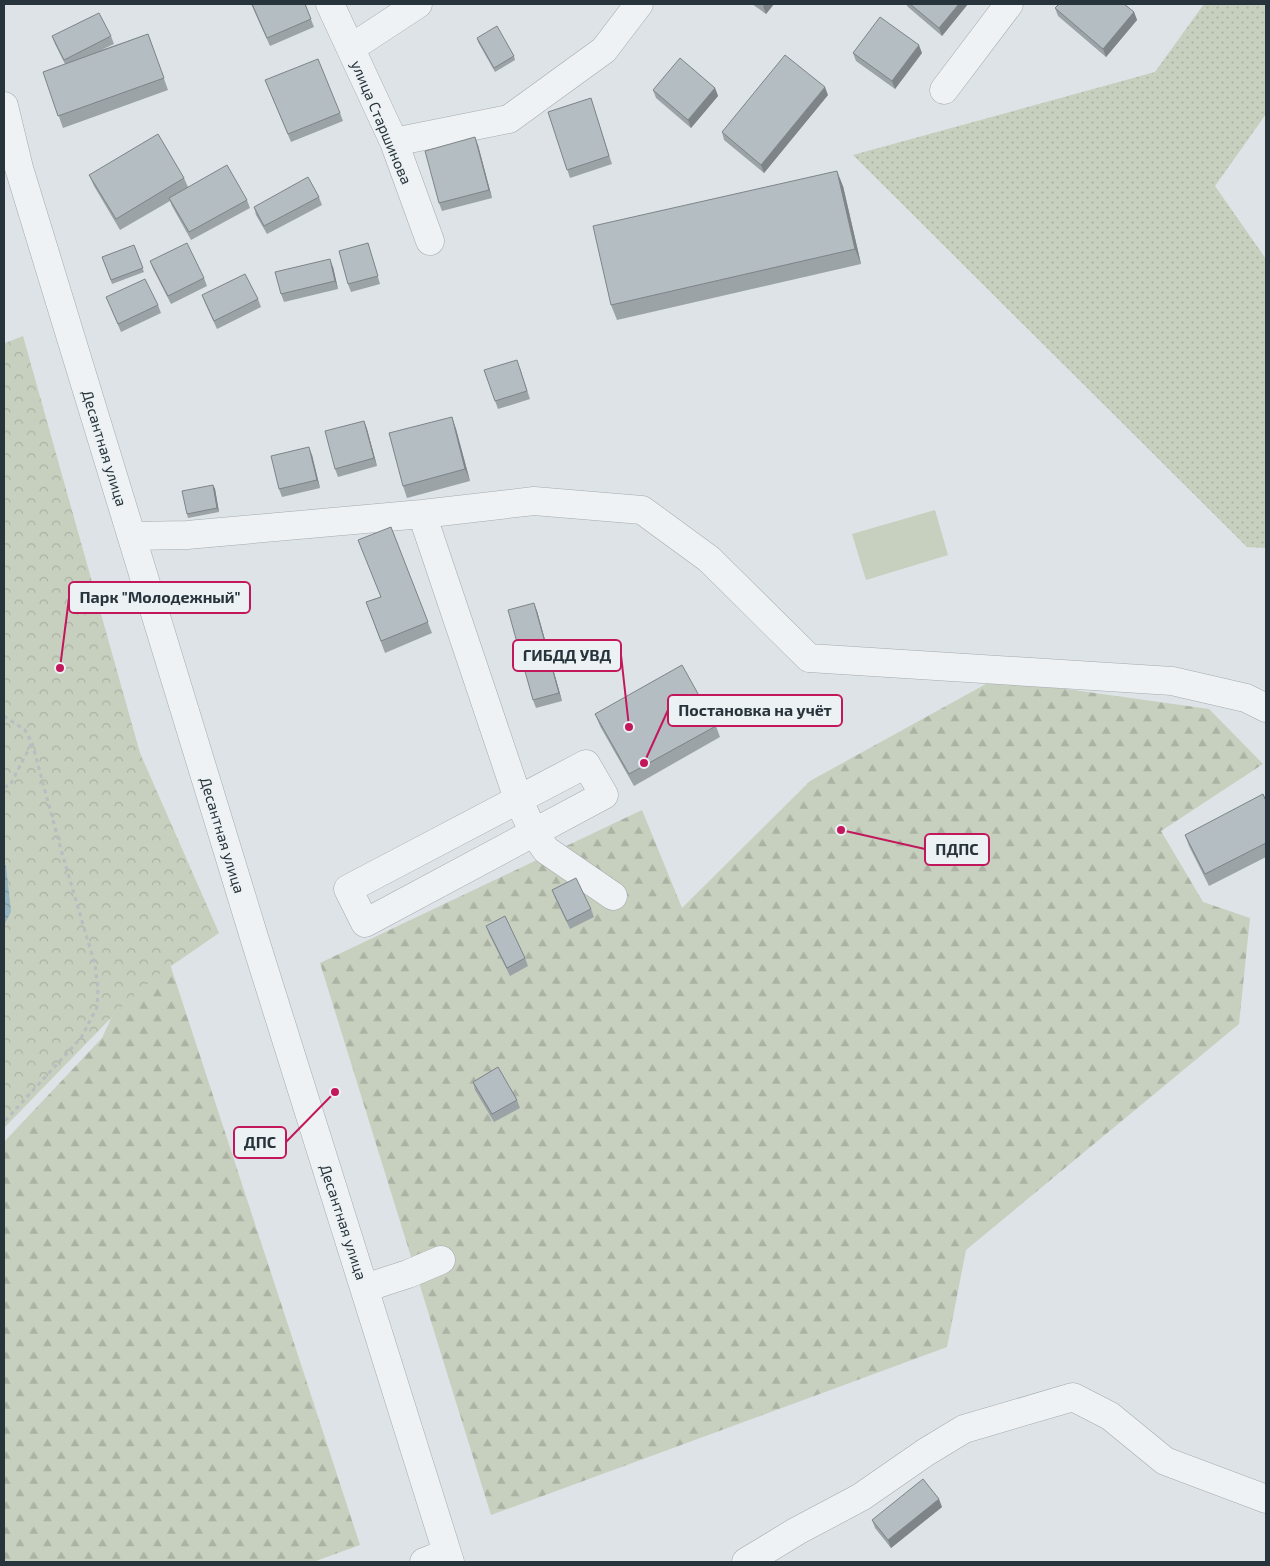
<svg xmlns="http://www.w3.org/2000/svg" width="1270" height="1566" font-family="'Exo 2',sans-serif">
	<defs>
		<pattern id="grass-dots" width="8" height="8" patternUnits="userSpaceOnUse" patternTransform="scale(1.25)"><rect width="8" height="8" fill="#c7cfbe"/><path d="M2 2h.1M6 6h.1" fill="none" stroke="#abb2a4" stroke-width="1.8" stroke-linecap="round"/></pattern>
		<pattern id="forest-firs" width="22" height="20" patternUnits="userSpaceOnUse" patternTransform="scale(1.25)"><rect width="22" height="20" fill="#c7cfbe"/><path d="M5 1l3.5 6h-7zM16 11l3.5 6h-7z" fill="#abb2a4"/></pattern>
		<pattern id="park-crowns" width="20" height="18" patternUnits="userSpaceOnUse" patternTransform="scale(1.25)"><rect width="20" height="18" fill="#c7cfbe"/><path d="M2 6a3 3 0 1 1 6 0M12 15a3 3 0 1 1 6 0" fill="none" stroke="#abb2a4"/></pattern>
		<pattern id="water-waves" width="16" height="10" patternUnits="userSpaceOnUse" patternTransform="scale(1.25)"><rect width="16" height="10" fill="#99b9c4"/><path d="M0 5q4-4 8 0t8 0" fill="none" stroke="#7d97a0"/></pattern>
	</defs>
	<rect width="100%" height="100%" fill="#dde3e6"/>
	<path fill="url(#grass-dots)" d="M1204 4H1266V114L1215 186 1266 259V548L1247 547 853 155 1155 72Z"/>
	<path fill="url(#forest-firs)" d="M995 679 1209 709 1263 764 1161 831 1203 902 1250 918 1239 1024 966 1250 947 1347 491 1515 320 963 642 810 682 908 810 781Z
		M168 958 360 1545 313 1562H4V1142L102 1038 115 1010Z"/>
	<path fill="url(#park-crowns)" d="M23 336 140 753 219 933 142 986 4 1128V339L5 343Z"/>
	<path fill="#c7cfbe" d="M935 510 948 555 866 580 852 534Z"/>
	<path fill="url(#water-waves)" d="M4 864 6 866 11 912 4 925Z"/>
	<g fill="none" stroke-linecap="round" stroke-linejoin="round">
		<g stroke="#a3abaf" stroke-width="29">
			<path id="minor" d="M330 4 394 142 430 241
				M351 48 418 4
				M944 90 1009 4
				M4 106 19 168 254 937 450 1562
				M394 142 509 119 604 50 639 4
				M422 514 518 799 534 833 546 850 613 896
				M132 536 187 535 422 514 534 501 642 510 709 559 809 658 1172 681 1246 698 1266 708
				M586 764 604 795 365 923 348 889Z
				M365 1288 408 1274 441 1260
				M424 1562 447 1553
				M746 1562 797 1531 861 1497 926 1452 964 1429 1073 1397 1110 1416 1165 1461 1266 1499"/>
		</g>
		<path stroke="#b7bdc0" stroke-width="3" stroke-dasharray="4 4" stroke-linecap="butt" d="M4 716 25 730 32 743 62 853 95 965 98 989 97 1007 81 1038 4 1122
			M4 787 10 785 32 743"/>
		<use href="#minor" stroke="#eff2f4" stroke-width="28"/>
	</g>
	<path fill="#9ba3a7" d="M251 4H305L314 27 270 46Z
		M752 4H774L766 14Z
		M906 4H968L942 36 908 7Z
		M1055 8 1134 12 1137 20 1106 57 1058 16Z
		M148 34 168 90 63 128 43 72 65 64 55 44 52 36H111L114 44 101 50Z
		M477 38 514 56 515 60 495 72 478 42Z
		M853 53H922L895 89 856 61Z
		M265 80 340 113 343 121 291 142Z
		M715 88 718 96 691 128 656 98 653 90Z
		M828 95 764 173 724 140 722 132Z
		M591 98 612 164 570 178 548 112Z
		M478 145 492 198 442 211 439 203Z
		M89 175 184 178 188 187 247 200 250 208 191 240 172 206 170 201 120 230 94 186Z
		M843 186 861 264 617 320 611 305Z
		M319 197 322 205 267 234 256 215 254 207Z
		M368 243 380 284 351 292 348 284Z
		M134 245 144 272 112 284 102 257Z
		M150 261 204 278 207 286 171 304 153 269Z
		M333 267 338 289 284 302 281 294Z
		M202 295 258 299 261 307 217 329 205 303Z
		M106 297 158 305 161 313 121 332Z
		M520 368 530 399 498 409 484 370Z
		M452 417 456 429 470 481 407 498 403 486Z
		M364 421 367 429 377 466 338 477 335 469Z
		M312 455 320 488 282 497 279 489Z
		M213 485 215 489 219 512 188 518 187 514Z
		M391 527 432 633 385 653 366 602 380 597Z
		M537 611 562 701 536 708 533 700Z
		M595 714 716 726 720 737 634 786 600 726Z
		M1266 801V857L1209 886 1189 846 1185 835Z
		M552 890 591 909 594 917 570 929 555 898Z
		M486 926 525 958 528 966 510 976 489 934Z
		M473 1082 517 1100 520 1108 494 1122 475 1090Z
		M942 1507 891 1548 875 1528 872 1520Z"/>
	<path fill="#7e8488" d="M765 4H774L766 14 763 6Z
		M959 4H968L942 36 939 28Z
		M1134 12 1137 20 1106 57 1103 49Z
		M919 45 922 53 895 89 892 81Z
		M825 87 828 95 764 173 761 165Z
		M715 88 718 96 691 128 688 120Z
		M475 137 478 145 492 198 489 190Z
		M837 171 843 186 861 264 855 249Z
		M330 259 333 267 338 289 335 281Z
		M452 417 456 429 470 481 465 469Z
		M364 421 367 429 377 466 374 458Z
		M309 447 312 455 320 488 317 480Z
		M213 485 215 489 219 512 217 508Z
		M534 603 537 611 562 701 559 693Z
		M939 1499 942 1507 891 1548 888 1540Z"/>
	<path fill="#b4bdc2" stroke="#7e8488" d="M252 4H305L311 19 267 38Z
		M910 4H959L939 28Z
		M1059 4H1124L1134 12 1103 49 1055 8Z
		M99 13 111 36 64 60 52 36Z
		M880 17 919 45 892 81 853 53Z
		M497 26 514 56 494 68 477 38Z
		M148 34 164 78 58 116 43 72Z
		M785 55 825 87 761 165 722 132Z
		M680 58 715 88 688 120 653 90Z
		M318 59 340 113 288 134 265 80Z
		M591 98 609 156 567 170 548 112Z
		M158 134 184 178 116 219 89 175Z
		M475 137 489 190 439 203 425 151Z
		M227 165 247 200 189 232 169 198Z
		M837 171 855 249 611 305 593 226Z
		M308 177 319 197 264 226 254 207Z
		M187 243 204 278 168 296 150 261Z
		M368 243 378 276 348 284 339 251Z
		M134 245 143 268 111 280 102 257Z
		M330 259 335 281 281 294 275 272Z
		M245 274 258 299 214 321 202 295Z
		M145 279 158 305 118 324 106 297Z
		M517 360 527 391 495 401 484 370Z
		M452 417 465 469 403 486 389 433Z
		M364 421 374 458 335 469 325 431Z
		M309 447 317 480 279 489 271 456Z
		M213 485 217 508 187 514 182 491Z
		M391 527 428 622 381 641 366 602 381 597 358 540Z
		M534 603 559 693 533 700 508 610Z
		M682 665 716 726 629 774 595 714Z
		M1263 794 1266 801V843L1205 874 1185 835Z
		M576 878 591 909 567 921 552 890Z
		M505 916 525 958 507 968 486 926Z
		M498 1067 517 1100 492 1114 473 1082Z
		M923 1479 939 1499 888 1540 872 1520Z"/>
	<g text-anchor="middle" dominant-baseline="central" stroke-width="4" stroke-linejoin="round" paint-order="stroke">
		<g font-size="15" fill="#27343b" stroke="#ecf1f4">
			<text transform="translate(382 122) rotate(67)">улица Старшинова</text>
			<text transform="translate(105 448) rotate(73)">Десантная улица</text>
			<text transform="translate(223 835) rotate(73)">Десантная улица</text>
			<text transform="translate(344 1222) rotate(72)">Десантная улица</text>
		</g>
	</g>
	<path fill="none" stroke="#c2185b" stroke-width="2" d="M60 668L69 598M629 727L621 655M644 763L668 710M841 830L925 849M335 1092L286 1142"/>
	<g fill="#c2185b" stroke="#ecf1f4" stroke-width="2">
		<circle cx="60" cy="668" r="5"/>
		<circle cx="629" cy="727" r="5"/>
		<circle cx="644" cy="763" r="5"/>
		<circle cx="841" cy="830" r="5"/>
		<circle cx="335" cy="1092" r="5"/>
	</g>
	<g fill="#ecf1f4" stroke="#c2185b" stroke-width="2">
		<rect x="69" y="582" width="181" height="31" rx="5"/>
		<rect x="513" y="640" width="108" height="31" rx="5"/>
		<rect x="668" y="695" width="174" height="31" rx="5"/>
		<rect x="925" y="834" width="64" height="31" rx="5"/>
		<rect x="234" y="1127" width="52" height="31" rx="5"/>
	</g>
	<g font-size="16" text-anchor="middle" font-weight="bold" fill="#27343b">
		<text x="160" y="603">Парк "Молодежный"</text>
		<text x="567" y="661">ГИБДД УВД</text>
		<text x="755" y="716">Постановка на учёт</text>
		<text x="957" y="855">ПДПС</text>
		<text x="260" y="1148">ДПС</text>
	</g>
	<rect width="1270" height="1566" fill="none" stroke="#27343b" stroke-width="10"/>
</svg>
